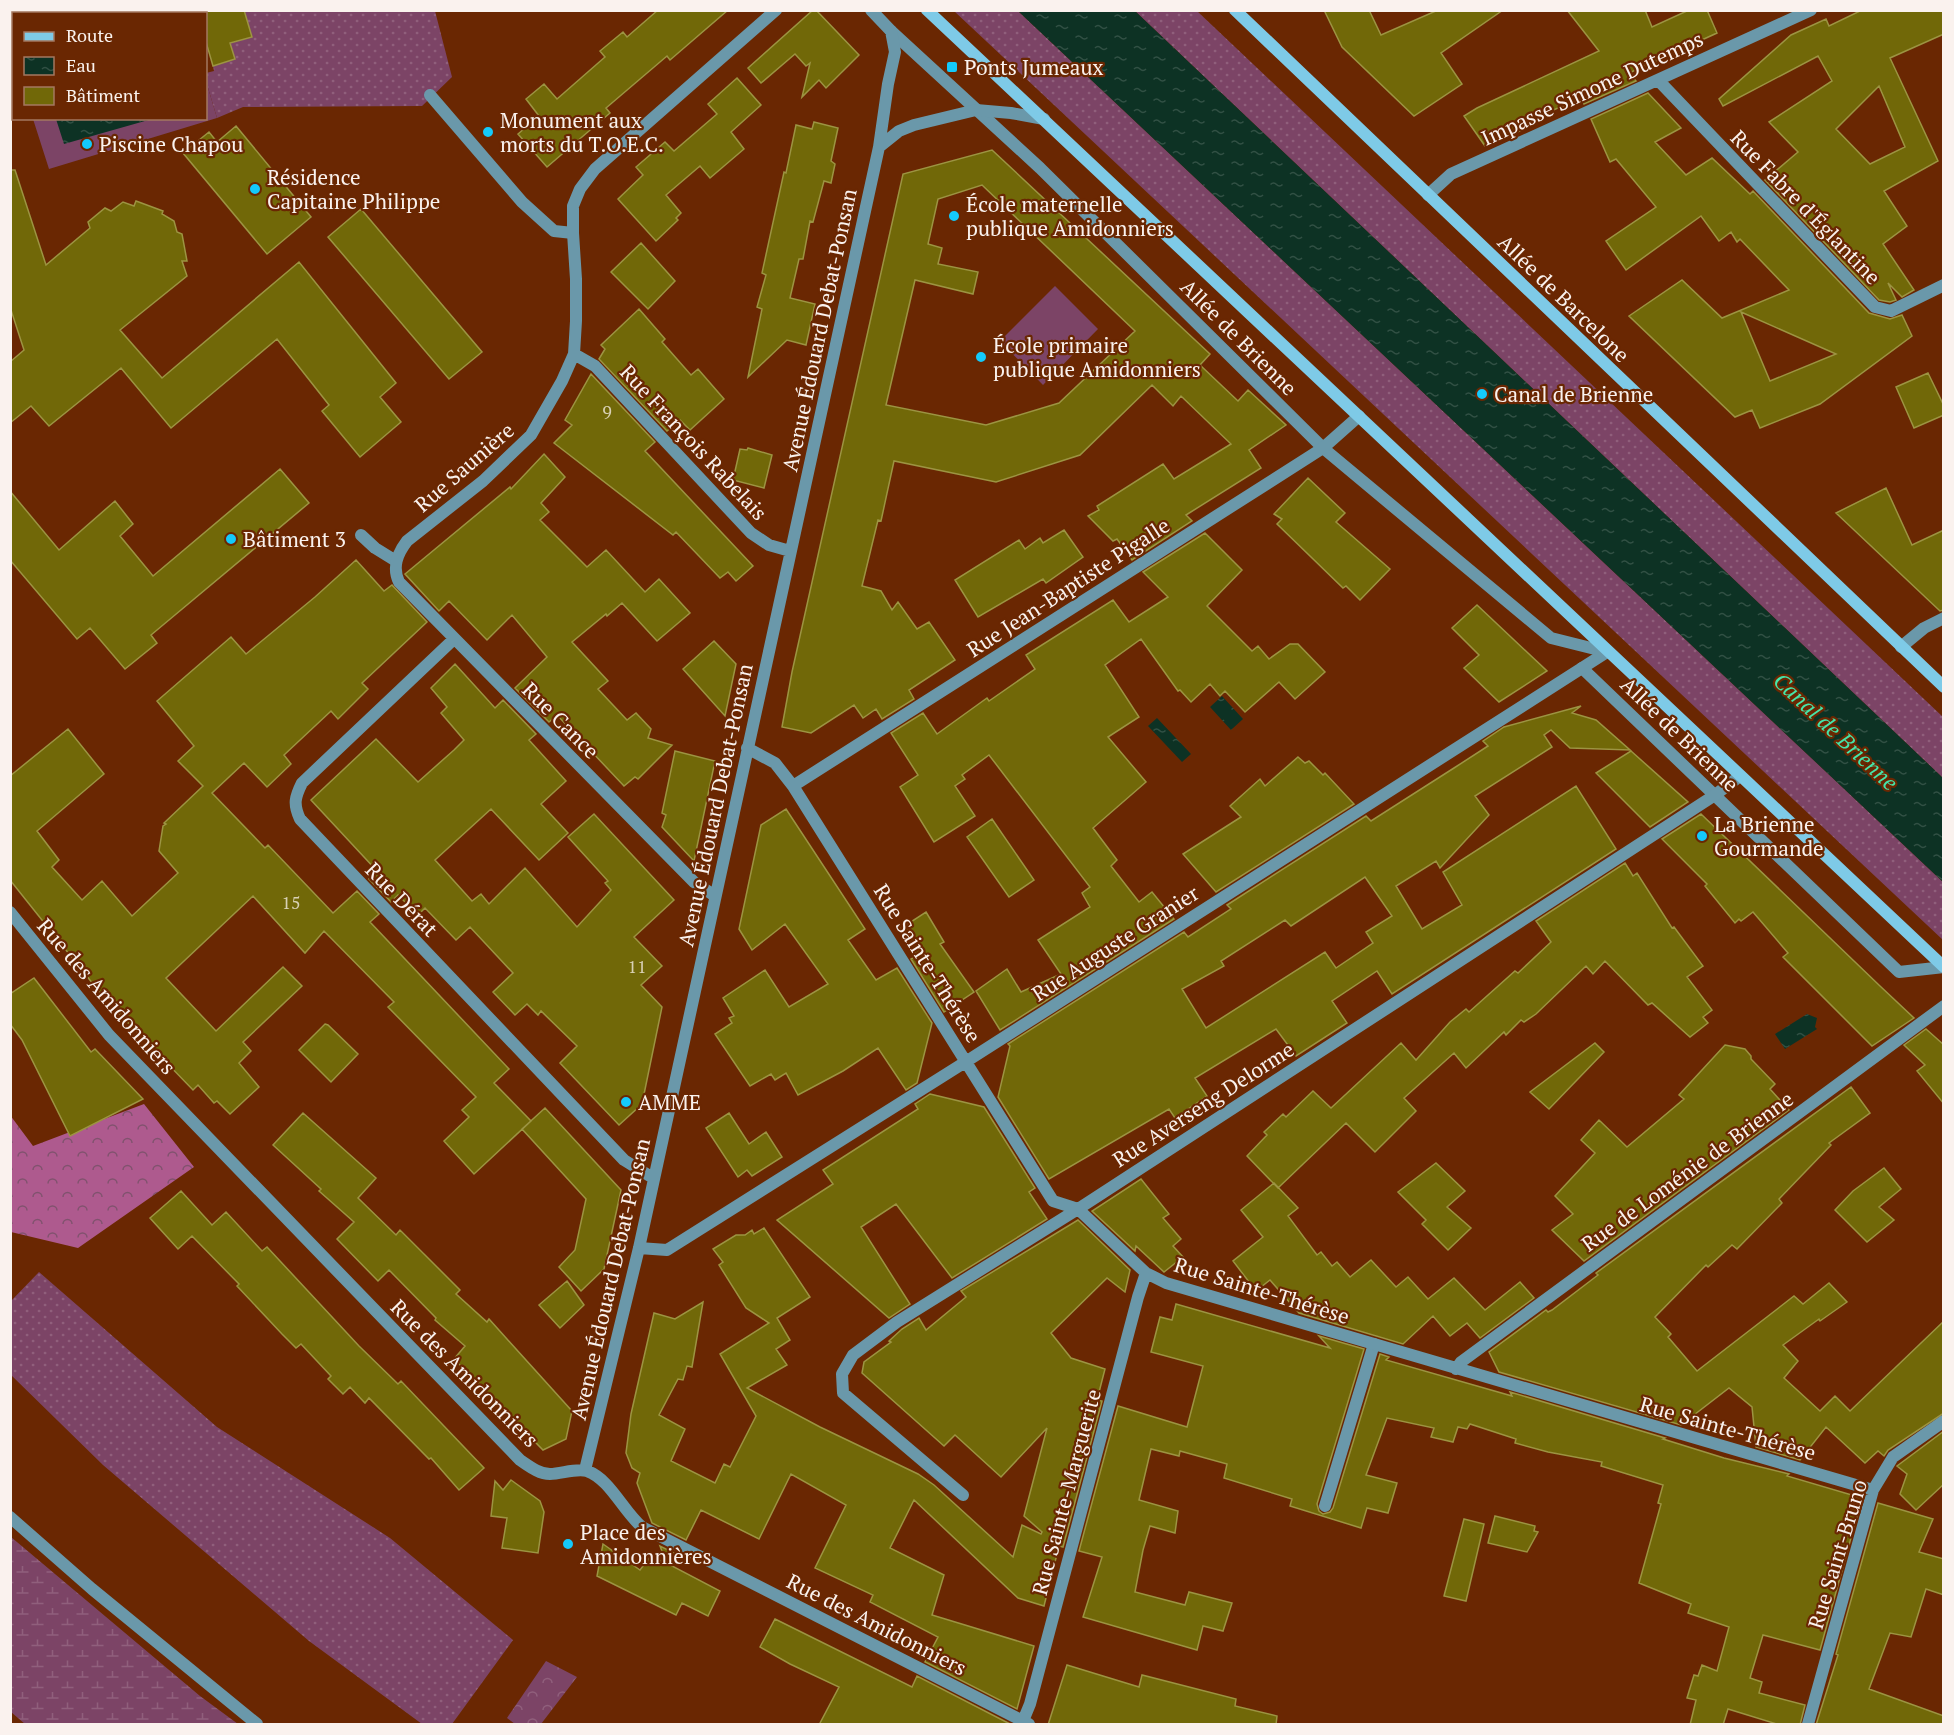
<svg xmlns="http://www.w3.org/2000/svg" width="1954" height="1735" font-family="'PT Serif',serif">
	<defs>
		<pattern id="grass-dots" width="8" height="8" patternUnits="userSpaceOnUse" patternTransform="scale(1.5)"><rect width="8" height="8" fill="#7c4466"/><path d="M2 2h.1M6 6h.1" fill="none" stroke="#905f7c" stroke-width="1.8" stroke-linecap="round"/></pattern>
		<pattern id="forest-crowns" width="20" height="18" patternUnits="userSpaceOnUse" patternTransform="scale(1.5)"><rect width="20" height="18" fill="#ae5a8e"/><path d="M2 6a3 3 0 1 1 6 0M12 15a3 3 0 1 1 6 0" fill="none" stroke="#81526e"/></pattern>
		<pattern id="wetland-marsh" width="20" height="14" patternUnits="userSpaceOnUse" patternTransform="scale(1.5)"><rect width="20" height="14" fill="#7c4466"/><path d="M1 5h8M5 5V1M11 12h8M15 12V8" fill="none" stroke="#905f7c"/></pattern>
		<pattern id="park-crowns" width="20" height="18" patternUnits="userSpaceOnUse" patternTransform="scale(1.5)"><rect width="20" height="18" fill="#7c4466"/><path d="M2 6a3 3 0 1 1 6 0M12 15a3 3 0 1 1 6 0" fill="none" stroke="#905f7c"/></pattern>
		<pattern id="water-ripples" width="26" height="14" patternUnits="userSpaceOnUse" patternTransform="scale(1.5)"><rect width="26" height="14" fill="#0d3224"/><path d="M2 4q2-2 4 0t4 0M15 11q2-2 4 0t4 0" fill="none" stroke="#315044"/></pattern>
	</defs>
	<rect width="100%" height="100%" fill="#6a2702"/>
	<path fill="url(#grass-dots)" d="M244 10 435 11 452 77 422 106 243 107 217 118 206 81V73L214 71 213 66 235 59 230 43 252 37Z
		M954 11H1018L1943 882V940Z
		M1135 11H1197L1943 717V778Z
		M39 1272 217 1427 390 1538 513 1640 452 1724H422L309 1641 103 1465 11 1375V1301Z"/>
	<path fill="url(#forest-crowns)" d="M144 1104 194 1167 78 1248 11 1232 10 1115 33 1146Z"/>
	<path fill="url(#wetland-marsh)" d="M11 1537 200 1696 238 1724H25L11 1712Z"/>
	<path fill="url(#park-crowns)" d="M546 1661 577 1677 541 1724H515L507 1718Z"/>
	<path fill="#7c4466" d="M206 81 217 118 49 169 33 119 206 118Z
		M1055 286 1098 329 1043 385 1000 341Z"/>
	<path fill="url(#water-ripples)" d="M1018 11H1135L1943 778V882Z
		M56 119V118L152 119 64 144Z
		M1222 696 1243 719 1231 730 1210 707Z
		M1157 718 1191 754 1182 762 1148 726Z
		M1807 1014 1817 1018 1815 1027 1817 1029 1785 1049 1775 1034Z"/>
	<path fill="#716808" stroke="#9c9442" stroke-width="1.5" fill-rule="evenodd" d="M206 10H244L252 37 230 43 235 59 213 66 206 42Z
		M658 10H728L670 60 667 56 606 108 610 113 547 167 518 134 539 116 526 99 544 84 557 99 605 57 600 51 623 32 627 37Z
		M813 10H816L859 55 826 88 819 80 802 97 810 63 806 66 795 54 761 83 748 68Z
		M1324 10H1369L1381 35 1438 10H1503L1441 53 1462 84 1414 116 1342 47Z
		M1567 10H1645L1652 27 1689 10H1707L1717 33 1629 73 1636 81 1584 104 1582 98 1522 123 1524 129 1485 146 1464 116 1477 108 1599 51Z
		M1862 10H1944V34L1890 58 1938 161 1884 191 1907 226 1883 244 1914 290 1902 297 1888 283 1896 300 1890 302 1879 300 1765 180 1798 152 1769 122 1832 81 1818 56 1723 106 1719 99 1791 35 1826 19 1829 26ZM1879 86 1905 147 1870 164 1836 129Z
		M737 78 761 105 731 132 744 149 710 178 700 166 666 195 681 213 676 218 678 220 656 241 618 199 643 175 636 167 665 142 674 151 717 114 708 104Z
		M1648 93 1681 128 1655 142 1686 175 1712 158 1750 194 1753 191 1869 313 1890 319 1902 315 1912 336 1820 404 1760 428 1752 410 1735 417 1629 316 1682 280 1722 318 1789 290 1740 239 1737 242 1731 232 1719 241 1701 216 1626 270 1606 241 1656 207 1616 159 1610 162 1591 119ZM1741 312 1836 354 1770 381Z
		M814 122 838 128 831 161 835 164 831 183 824 181 813 222 810 221 803 259H799L790 298 815 304 806 345 787 340 748 377 762 309 757 307 766 275 762 273 784 172 786 173 796 125 812 129Z
		M236 126 311 217 267 254 183 153 209 132 217 142Z
		M992 150 1210 354 1200 365 1238 401 1248 390 1286 425 1249 450 1261 468 1186 515 1192 521 1132 560 1117 539 1113 541 1088 516 1099 510 1097 506 1163 464 1174 479 1231 444 1181 396 1173 406 1152 385 1080 455 996 482 894 461 881 521 878 520 862 586 881 591 892 610 898 602 917 629 929 622 955 660 909 690 914 699 882 719 876 709 863 718 854 705 811 733 782 727 792 672 903 174ZM982 185 1135 331 1059 403 986 425 886 405 915 280 973 294 978 272 938 264 942 248 928 244 938 199Z
		M10 170H15L46 265 90 228 88 222 105 208 111 211 123 202 134 206 136 201 163 211 162 214 174 221 177 232 182 234 187 261H182L187 276 120 330 162 378 299 262 396 383 380 397 401 422 360 457 322 411 329 405 277 339 171 428 121 368 49 426 31 406 10 423V362L24 350 10 307Z
		M361 209 482 352 449 379 328 237Z
		M641 243 675 281 648 309 611 272Z
		M639 309 665 339 662 342 691 375 698 369 724 399 690 430 680 420 667 431 599 359 605 349 601 345Z
		M1928 373 1944 406V415L1914 428 1896 387Z
		M591 374 655 442 645 451 753 566 736 581 728 572 720 578 676 532 673 535 554 443 572 425 565 420Z
		M748 448 772 455 764 488 733 480 740 449 747 450Z
		M544 454 565 477 541 503 549 512 540 520 587 567 606 550 645 592 659 579 690 613 657 641 622 603 607 616 606 614 572 642 608 681 598 689 627 720 636 713 651 729 648 738 672 745 638 779 635 777 624 786 557 715 549 722 515 688 547 657 512 615 487 640 449 601 439 611 405 574 510 487 511 489Z
		M280 469 309 503 151 635 157 643 125 669 90 628 77 639 10 560V491L59 550 115 501 133 524 120 536 153 576Z
		M1308 478 1345 513 1336 522 1390 569 1360 600 1346 586 1343 588 1277 524 1282 519 1274 514Z
		M1886 488 1912 545 1944 530V610L1940 611 1836 513Z
		M1064 530 1083 557 1046 583 1043 579 978 617 955 580 1019 540 1025 549 1040 538 1043 543Z
		M1205 533 1242 570 1207 606 1252 651 1258 646 1269 659 1290 644H1298L1325 672 1295 699 1279 682 1245 712 1225 691 1220 696 1210 684 1191 702 1180 690 1178 691 1141 639 1105 665 1139 717 1108 737 1146 782 1093 828 1117 860 1111 866 1139 902 1152 892 1174 919 1000 1030 976 991 1007 969 1021 992 1061 974 1038 940 1090 907 1082 893 1090 887 989 755 962 775 965 779 955 786 975 816 934 842 900 787 918 775 891 733 923 713 937 734 987 698 989 701 1035 669 1026 655 1113 600 1129 622 1168 597 1143 572Z
		M356 560 384 591 392 585 427 622 362 683 368 689 338 719 331 711 284 755 291 764 267 787 244 763 212 793 265 848 268 845 333 913 357 891 379 914 370 922 509 1069 494 1083 531 1121 474 1174 444 1141 469 1117 462 1110 476 1097 388 1007 394 1002 324 931 305 953 253 896 166 978 216 1031 283 967 302 986 243 1042 251 1051 239 1063 259 1087 230 1114 217 1101 214 1103 198 1085 193 1090 105 999 10 880V776L68 729 104 774 37 831 59 860 52 867 82 900 102 881 132 916 178 873 159 851 163 826 166 824 164 823 203 786 178 761 194 746 157 701 231 637 246 654 315 597Z
		M1477 605 1547 671 1499 702 1464 668 1479 655 1452 628Z
		M714 641 736 664 725 716 683 669Z
		M455 664 495 708 503 700 536 734 529 740 566 781 541 804 568 833 539 860 491 809 435 860 472 901 481 894 489 904 525 868 577 927 611 890 605 883 608 881 568 837 594 814 674 900 634 937 662 966 641 985 662 1007 642 1104 619 1125 560 1063 577 1046 541 1011 538 1015 527 1004 515 1015 493 992 513 973 470 927 456 940 425 908 418 915 398 895 391 902 369 879 377 871 311 800 376 739 418 782 454 750 464 740 441 713 447 707 431 688Z
		M1581 706 1572 713 1596 720 1630 750 1570 748 1551 730 1544 735 1552 747 1475 796 1489 815 1440 868 1436 861 1396 886 1422 929 1462 905 1443 872 1576 786 1616 849 1392 994 1377 971 1332 1001 1347 1023 1296 1056 1276 1029 1195 1078 1207 1096 1175 1118 1169 1109 1049 1179 998 1097 1010 1046 1008 1044 1184 932 1188 937 1231 909 1227 905 1366 816 1371 821 1454 768 1488 746 1483 741 1504 727ZM1365 877 1392 916 1366 932 1373 943 1336 968 1325 952 1206 1028 1182 989 1224 966 1221 961 1285 920 1291 926Z
		M675 751 715 761 694 861 662 827 666 815 662 813Z
		M1631 751 1688 802 1650 827 1596 773Z
		M1298 757 1305 763 1309 761 1323 775 1325 773 1354 804 1216 892 1183 854 1241 817 1230 806 1260 779 1265 786Z
		M786 809 865 929 848 940 876 980 897 968 932 1023 917 1083 906 1090 878 1048 843 1071 798 1095 786 1073 775 1080 771 1074 750 1086 715 1034 732 1023 729 1018 734 1016 723 998 765 970 789 1007 828 984 785 924 752 950 739 929 761 825Z
		M1701 814 1880 986 1914 1018 1872 1046 1783 957 1788 953 1753 912 1741 921 1739 919 1735 923 1705 886 1707 884 1662 839Z
		M992 819 1034 880 1009 897 967 837Z
		M1625 863 1633 876 1637 873 1672 928 1674 927 1703 966 1687 977 1712 1010 1703 1017 1708 1023 1690 1037 1652 1003 1648 1005 1605 961 1593 974 1586 966 1536 1014 1524 1022 1521 1020 1506 1035 1504 1032 1466 1068 1454 1053 1404 1098 1416 1111 1375 1152 1346 1123 1278 1188 1247 1156 1267 1135 1264 1132 1283 1114 1286 1117 1313 1091 1331 1108 1401 1043 1416 1060 1450 1022 1466 1009 1469 1012 1515 971 1518 973 1551 942 1536 921Z
		M926 912 944 942 940 944 974 992 944 1012 911 959 917 956 900 929Z
		M34 978 91 1052 95 1049 143 1099 70 1136 22 1040 10 1024V994Z
		M325 1024 328 1025 358 1054 331 1082 299 1050Z
		M1926 1029 1944 1045V1104L1917 1071 1925 1065 1904 1045Z
		M1595 1043 1604 1052 1549 1109 1530 1092Z
		M1725 1045 1745 1049 1751 1056V1059L1775 1084 1770 1089 1789 1110 1584 1261 1552 1230 1573 1214 1555 1196 1595 1153 1581 1140 1599 1120 1627 1147 1684 1099 1679 1095Z
		M1851 1087 1870 1113 1829 1143 1831 1145 1779 1199 1782 1203 1737 1249 1732 1245 1708 1267 1706 1265 1655 1317 1671 1334 1668 1337 1697 1371 1794 1296 1803 1304 1829 1283 1847 1302 1820 1321 1819 1319 1783 1345 1798 1361 1784 1378 1820 1411 1835 1396 1850 1411 1944 1321V1413L1888 1450 1884 1456 1878 1451 1865 1463 1826 1427 1800 1460 1756 1447 1752 1407 1729 1388 1681 1425 1499 1372 1489 1352 1546 1310 1548 1312 1552 1310 1598 1275 1596 1273Z
		M930 1094 984 1107 1035 1188 1029 1192 1047 1219 952 1278 896 1204 861 1227 910 1304 889 1318 777 1220 833 1184 823 1170 918 1109 915 1104Z
		M545 1108 621 1190 604 1269 581 1291 559 1267 575 1250 586 1199 522 1129Z
		M303 1113 376 1178 358 1198 396 1235 400 1230 460 1290 456 1294 487 1322 489 1319 572 1411 566 1439 543 1450 454 1359 465 1346 435 1320 436 1318 389 1270 378 1281 337 1239 354 1222 319 1191 321 1189 273 1145Z
		M729 1113 749 1144 766 1132 782 1157 752 1176 747 1170 738 1177 706 1128Z
		M1436 1163 1465 1191 1447 1207 1471 1228 1448 1250 1422 1224 1426 1220 1398 1192Z
		M1884 1168 1901 1189 1879 1207 1894 1220 1867 1242 1835 1210 1853 1191Z
		M1141 1179 1169 1214 1163 1218 1181 1239 1173 1246 1183 1257 1164 1272 1136 1246 1135 1251 1092 1211Z
		M1274 1183 1298 1208 1288 1216 1317 1255 1321 1252 1332 1266 1337 1262 1350 1277 1371 1260 1396 1287 1408 1277 1428 1299 1454 1278 1485 1310 1520 1282 1534 1298 1480 1338 1467 1323 1450 1336 1433 1316 1403 1344 1299 1313 1270 1280 1256 1291 1233 1261 1263 1237 1241 1210Z
		M181 1191 212 1225 226 1212 262 1251 267 1247 359 1346 398 1384 401 1381 484 1468 459 1490 431 1458 429 1459 369 1398 365 1403 350 1387 343 1394 328 1379 331 1376 301 1344 296 1348 282 1334 237 1286 239 1284 192 1236 178 1249 150 1218Z
		M1078 1220 1130 1270 1125 1292 1107 1278 1051 1333 1071 1358 1105 1369 1097 1400 1102 1401 1063 1547 1059 1546 1044 1606 1018 1598 914 1500 890 1548 944 1575 932 1615 1034 1646 1017 1709 925 1662 938 1637 870 1602 873 1595 815 1568 846 1505 791 1474 759 1539 701 1510 686 1540 652 1523 637 1483 640 1473 632 1468 626 1453 631 1414 654 1313 675 1319 703 1302 692 1367 687 1366 683 1380 678 1379 659 1415 685 1429 671 1461 715 1483 724 1464 730 1467 756 1416 720 1354 769 1323 746 1308 719 1265 723 1262 713 1249 736 1235H745L752 1230 754 1234 764 1228 810 1297 777 1318 790 1340 776 1349 787 1365 747 1388 820 1427 918 1474 934 1485 1013 1557 1022 1525 1041 1534 1042 1532 1024 1516 1047 1428 1001 1477 955 1435 944 1446 862 1373 864 1362 891 1342 889 1341 902 1329 919 1318 926 1330 966 1297 961 1291Z
		M567 1281 584 1305 560 1328 539 1305Z
		M1176 1304 1330 1348 1319 1336 1364 1349 1317 1504 1319 1511 1323 1514 1330 1512 1333 1508 1380 1354 1389 1357 1386 1360 1512 1396 1510 1392 1665 1438 1663 1439 1724 1458 1789 1474 1787 1476 1862 1498 1820 1650 1763 1635 1750 1678 1762 1682 1759 1693 1805 1705 1800 1725H1780L1728 1709 1723 1725H1690L1696 1700 1687 1698 1694 1675 1698 1676 1702 1665 1717 1671 1729 1627 1688 1613 1691 1604 1639 1583 1661 1504 1658 1503 1663 1485 1601 1466 1602 1462 1548 1452 1515 1443 1516 1439 1470 1424 1467 1429 1458 1427 1453 1442 1431 1437 1434 1428 1387 1418 1366 1475 1397 1483 1388 1513 1367 1508 1361 1528 1290 1506 1292 1499 1224 1478 1227 1464 1180 1451 1179 1456 1151 1449 1139 1500 1178 1511 1175 1533 1150 1526 1143 1550 1135 1592 1185 1605 1189 1592 1232 1603 1223 1631 1203 1626 1197 1650 1083 1617 1102 1557 1079 1551 1118 1406 1187 1427 1203 1366 1151 1352 1160 1317 1172 1320Z
		M1944 1431V1484L1916 1510 1900 1494 1907 1474 1897 1466Z
		M511 1480 540 1501 544 1512 538 1553 502 1548 507 1518 491 1516 495 1481 503 1490Z
		M1878 1503 1933 1519 1919 1552 1944 1559V1595L1926 1589 1911 1637 1890 1633 1869 1689 1944 1716V1725H1816L1838 1655 1836 1654Z
		M1495 1516 1535 1526 1534 1531 1538 1532 1527 1552 1488 1543Z
		M1464 1519 1484 1524 1466 1601 1444 1596Z
		M603 1544 640 1570 651 1556 667 1564 660 1546 678 1555 672 1566 720 1591 708 1616 682 1603 676 1615 597 1576Z
		M775 1619 912 1687 917 1676 1012 1725H819L839 1687 790 1664 760 1647Z
		M1067 1665 1139 1687 1142 1675 1236 1699 1235 1706 1277 1716 1276 1725H1048Z"/>
	<g fill="none" stroke-linecap="round" stroke-linejoin="round">
		<path stroke="#6a98aa" stroke-width="12" d="M891 31 1040 168 1323 448 1551 638 1607 652
			M430 95 522 202 554 231 573 233
			M361 535 375 548 396 561
			M1582 668 1899 972 1944 967
			M1325 1506 1374 1344
			M10 1517 92 1589 257 1724"/>
		<path stroke="#6a98aa" stroke-width="12" d="M1658 80 1875 307 1891 311 1944 285
			M879 147 899 131 914 125 976 110 1011 113 1044 119
			M1428 195 1451 174 1811 10
			M574 354 595 366 751 533 769 545 790 551
			M454 639 302 783C295 797 293 804 300 819L624 1160 653 1178
			M1901 647 1924 628 1944 618
			M747 748 775 763 793 786 1053 1201 1078 1209 1146 1273 1166 1283 1873 1490
			M793 786 1323 448 1359 416
			M715 896 694 882 399 582C392 567 397 554 407 541L483 481 531 435 562 381 574 354 576 321V279L573 233V206L580 189 595 169 776 10
			M10 912 109 1035 520 1460C529 1466 539 1474 550 1474 561 1474 576 1468 587 1471 610 1479 623 1511 642 1527L1029 1724
			M639 1248 667 1250 967 1061 1607 652
			M1456 1369 1461 1362 1944 1006
			M585 1470 639 1248 879 147 888 84 895 52 891 31 871 10
			M963 1495 843 1393 842 1374 853 1355 897 1322 1078 1209 1715 795 1740 776
			M1023 1721 1030 1704 1138 1297 1146 1273
			M1808 1724 1873 1490 1893 1457 1944 1421"/>
		<path stroke="#7ecae7" stroke-width="12" d="M927 10 1944 967
			M1235 10 1944 687"/>
	</g>
	<g fill="#14cafb" stroke="#6a2702" stroke-width="2">
		<rect x="946" y="61" width="12" height="12" rx="3"/>
		<circle cx="488" cy="132" r="6"/>
		<circle cx="87" cy="144" r="6"/>
		<circle cx="255" cy="189" r="6"/>
		<circle cx="954" cy="216" r="6"/>
		<circle cx="981" cy="357" r="6"/>
		<circle cx="1482" cy="394" r="6"/>
		<circle cx="231" cy="539" r="6"/>
		<circle cx="1702" cy="836" r="6"/>
		<circle cx="626" cy="1102" r="6"/>
		<circle cx="568" cy="1544" r="6"/>
	</g>
	<g text-anchor="middle" dominant-baseline="central" stroke-width="4.5" stroke-linejoin="round" paint-order="stroke">
		<g font-size="18" fill="#d8d0b4">
			<text x="607" y="411">9</text>
			<text x="291" y="902">15</text>
			<text x="637" y="966">11</text>
		</g>
		<g font-size="21" fill="#faf2ee" stroke="#6a2702" text-anchor="start">
			<text x="964" y="67">Ponts Jumeaux</text>
			<text x="500" y="120">Monument aux<tspan x="500" dy="24">morts du T.O.E.C.</tspan></text>
			<text x="99" y="144">Piscine Chapou</text>
			<text x="267" y="177">Résidence<tspan x="267" dy="24">Capitaine Philippe</tspan></text>
			<text x="966" y="204">École maternelle<tspan x="966" dy="24">publique Amidonniers</tspan></text>
			<text x="993" y="345">École primaire<tspan x="993" dy="24">publique Amidonniers</tspan></text>
			<text x="1494" y="394">Canal de Brienne</text>
			<text x="243" y="539">Bâtiment 3</text>
			<text x="1714" y="824">La Brienne<tspan x="1714" dy="24">Gourmande</tspan></text>
			<text x="638" y="1102">AMME</text>
			<text x="580" y="1532">Place des<tspan x="580" dy="24">Amidonnières</tspan></text>
		</g>
		<g font-size="21" fill="#faf2ee" stroke="#6a2702">
			<text transform="translate(1592 88) rotate(-25)">Impasse Simone Dutemps</text>
			<text transform="translate(1806 207) rotate(46)">Rue Fabre d'Églantine</text>
			<text transform="translate(1564 298) rotate(44)">Allée de Barcelone</text>
			<text transform="translate(819 330) rotate(-78)">Avenue Édouard Debat-Ponsan</text>
			<text transform="translate(1239 337) rotate(45)">Allée de Brienne</text>
			<text transform="translate(694 442) rotate(47)">Rue François Rabelais</text>
			<text transform="translate(464 467) rotate(-41)">Rue Saunière</text>
			<text transform="translate(1068 587) rotate(-33)">Rue Jean-Baptiste Pigalle</text>
			<text transform="translate(561 720) rotate(45)">Rue Cance</text>
			<text transform="translate(1680 734) rotate(44)">Allée de Brienne</text>
			<text transform="translate(715 805) rotate(-78)">Avenue Édouard Debat-Ponsan</text>
			<text transform="translate(402 899) rotate(46)">Rue Dérat</text>
			<text transform="translate(1115 943) rotate(-33)">Rue Auguste Granier</text>
			<text transform="translate(928 963) rotate(58)">Rue Sainte-Thérèse</text>
			<text transform="translate(107 996) rotate(49)">Rue des Amidonniers</text>
			<text transform="translate(1203 1104) rotate(-33)">Rue Averseng Delorme</text>
			<text transform="translate(1687 1171) rotate(-36)">Rue de Loménie de Brienne</text>
			<text transform="translate(610 1279) rotate(-77)">Avenue Édouard Debat-Ponsan</text>
			<text transform="translate(1262 1290) rotate(17)">Rue Sainte-Thérèse</text>
			<text transform="translate(465 1373) rotate(45)">Rue des Amidonniers</text>
			<text transform="translate(1728 1428) rotate(16)">Rue Sainte-Thérèse</text>
			<text transform="translate(1066 1492) rotate(-75)">Rue Sainte-Marguerite</text>
			<text transform="translate(1837 1554) rotate(-73)">Rue Saint-Bruno</text>
			<text transform="translate(877 1624) rotate(27)">Rue des Amidonniers</text>
		</g>
		<g font-size="22" font-style="italic" fill="#45e5aa" stroke="#6a2702">
			<text transform="translate(1836 731) rotate(43)">Canal de Brienne</text>
		</g>
	</g>
	<rect width="1954" height="1735" fill="none" stroke="#faf2ee" stroke-width="24"/>
	<rect x="12" y="12" width="195" height="108" fill="#6a2702" stroke="#a47860" stroke-width="1.5"/>
	<rect x="24" y="32" width="30" height="9" fill="#7ecae7" stroke="#a47860" stroke-width="1.5"/>
	<text x="66" y="42" font-size="18" fill="#faf2ee">Route</text>
	<rect x="24" y="57" width="30" height="18" fill="url(#water-ripples)" stroke="#a47860" stroke-width="1.5"/>
	<text x="66" y="72" font-size="18" fill="#faf2ee">Eau</text>
	<rect x="24" y="87" width="30" height="18" fill="#716808" stroke="#a47860" stroke-width="1.5"/>
	<text x="66" y="102" font-size="18" fill="#faf2ee">Bâtiment</text>
</svg>
